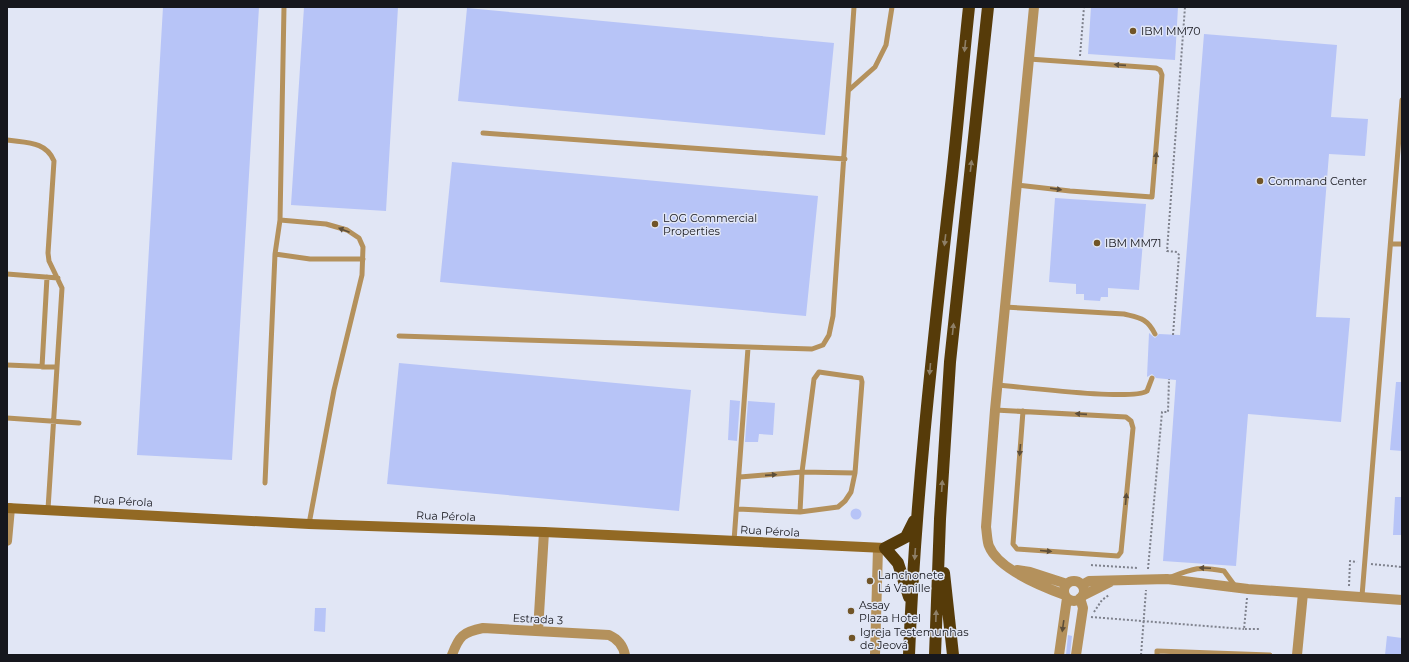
<svg xmlns="http://www.w3.org/2000/svg" width="1409" height="662" font-family="Montserrat,sans-serif">
	<rect width="100%" height="100%" fill="#e1e6f5"/>
	<path fill="#b7c4f7" d="M163 7H259L232 460 137 455Z
		M304 7H398L386 211 291 205Z
		M1091 7H1178L1175 60 1088 54Z
		M467 8 834 43 825 135 458 101Z
		M1204 34 1337 45 1331 117 1368 119 1365 156 1329 154 1316 317 1350 318 1341 422 1248 414 1236 566 1163 561 1176 380 1156 378 1152 374 1147 377 1149 333 1155 338 1159 334 1180 335Z
		M452 162 818 196 806 316 440 282Z
		M1055 198 1146 204 1139 290 1108 288V297H1101L1100 301 1084 300V294H1076V284L1049 282Z
		M399 363 691 390 679 511 387 484Z
		M1396 382H1402V451L1390 450Z
		M730 400 740 401 737 441 728 440Z
		M748 401 775 403 773 435 759 434 758 442H745Z
		M1395 497H1402V535H1393Z
		M850.5 514a5.5 5.5 0 1 1 11 0a5.5 5.5 0 1 1-11 0Z
		M315 608H326L325 632 314 631Z
		M1068 635 1072 636 1070 655H1066Z
		M1387 636 1402 638V655H1385Z"/>
	<g fill="none" stroke-linecap="round" stroke-linejoin="round">
		<path stroke="#7f828d" stroke-width="2" stroke-dasharray="2 2" stroke-linecap="butt" d="M1080 56 1084 7
			M1173 335 1179 255 1177 252 1167 251 1185 7
			M1371 564 1402 567
			M1091 565 1138 568
			M1148 569 1162 412H1168L1169 379
			M1349 586 1350 561 1357 562
			M1247 598 1244 629H1259
			M1094 612 1102 600 1109 595
			M1091 617 1244 629
			M1141 655 1146 590"/>
		<path stroke="#b4915c" stroke-width="5" d="M849 90 875 67 886 45 892 7
			M483 133 845 159
			M7 140C26 143 46 141 54 161L48 253 49 261 62 288 48 509
			M1017 185 1070 191 1152 197 1162 75 1160 70 1156 68 1029 59
			M280 220 326 224 347 230 359 238 363 247 362 275 334 390 309 524
			M1391 244H1402
			M275 254 310 259H363
			M7 274 58 278
			M1004 307 1124 314C1140 318 1147 318 1155 334
			M399 336 812 349 823 345 829 335 833 316 854 7
			M7 365 56 367
			M42 367 47 277
			M998 385C1023 387 1132 401 1147 391L1152 378
			M995 410 1126 417 1131 421 1133 428 1121 552 1118 556 1017 549 1013 544 1023 411
			M7 418 79 423
			M740 477 802 472 855 473
			M265 483 275 254 280 220 284 7
			M738 509 800 512 838 507 845 501 851 492 855 473 862 382 861 378 819 372 814 379 802 472 800 512
			M734 541 748 348
			M1171 577C1194 568 1200 566 1224 571L1235 586
			M1362 596 1402 100
			M1157 655V651L1270 655"/>
		<path stroke="#b4915c" stroke-width="10" d="M1034 7 995 410 986 527C987 533 987 541 989 546 998 569 1043 587 1065 595
			M7 541 10 508
			M1017 570 1030 572 1067 584
			M1064 591a10 10 0 1 1 20 0a10 10 0 1 1-20 0Z
			M1082 585 1089 581 1167 579 1248 589 1402 600
			M1082 596 1110 582
			M538 631 544 532
			M452 655C459 636 463 632 483 628L609 635C618 639 623 645 625 655
			M875 655 878 548
			M1059 655 1067 598
			M1076 655 1083 608 1080 598
			M1297 655 1303 593"/>
		<path stroke="#926924" stroke-width="10" d="M7 508 309 524 544 532 885 548"/>
		<path stroke="#563b09" stroke-width="12" d="M944 573 953 655
			M909 597 898 563 885 548 906 537 914 521
			M909 655C915 503 932 353 949 202 957 137 962 72 969 7
			M935 655 940 519 950 362 988 7"/>
	</g>
	<defs><path id="oneway-solid" d="M-6-.8H1V-3.2L6.5 0L1 3.2V.8H-6Z"/></defs>
	<g fill="#8e7f67">
		<use href="#oneway-solid" transform="translate(965 46) rotate(96)"/>
		<use href="#oneway-solid" transform="translate(971 166) rotate(-83)"/>
		<use href="#oneway-solid" transform="translate(945 240) rotate(97)"/>
		<use href="#oneway-solid" transform="translate(953 329) rotate(-84)"/>
		<use href="#oneway-solid" transform="translate(930 369) rotate(95)"/>
		<use href="#oneway-solid" transform="translate(942 486) rotate(-86)"/>
		<use href="#oneway-solid" transform="translate(915 554) rotate(94)"/>
		<use href="#oneway-solid" transform="translate(936 616) rotate(-88)"/>
	</g>
	<g fill="#5d4e39">
		<use href="#oneway-solid" transform="translate(1120 65) rotate(-176)"/>
		<use href="#oneway-solid" transform="translate(1156 158) rotate(-85)"/>
		<use href="#oneway-solid" transform="translate(1056 189) rotate(8)"/>
		<use href="#oneway-solid" transform="translate(344 230) rotate(-159)"/>
		<use href="#oneway-solid" transform="translate(1081 414) rotate(-176)"/>
		<use href="#oneway-solid" transform="translate(1020 450) rotate(95)"/>
		<use href="#oneway-solid" transform="translate(771 475) rotate(-4)"/>
		<use href="#oneway-solid" transform="translate(1126 499) rotate(-85)"/>
		<use href="#oneway-solid" transform="translate(1046 551) rotate(5)"/>
		<use href="#oneway-solid" transform="translate(1205 568) rotate(-177)"/>
		<use href="#oneway-solid" transform="translate(1063 626) rotate(98)"/>
	</g>
	<g fill="#715528" stroke="#e1e6f5" stroke-width="1.5">
		<circle cx="1133" cy="31" r="4"/>
		<circle cx="1260" cy="181" r="4"/>
		<circle cx="655" cy="224" r="4"/>
		<circle cx="1097" cy="243" r="4"/>
		<circle cx="870" cy="581" r="4"/>
		<circle cx="851" cy="611" r="4"/>
		<circle cx="852" cy="638" r="4"/>
	</g>
	<g text-anchor="middle" dominant-baseline="central" stroke-width="3" stroke-linejoin="round" paint-order="stroke">
		<g font-size="11" fill="#16171d" stroke="#e1e6f5" text-anchor="start">
			<text x="1141" y="31">IBM MM70</text>
			<text x="1268" y="181">Command Center</text>
			<text x="663" y="218">LOG Commercial<tspan x="663" dy="13">Properties</tspan></text>
			<text x="1105" y="243">IBM MM71</text>
			<text x="878" y="575">Lanchonete<tspan x="878" dy="13">Lá Vanille</tspan></text>
			<text x="859" y="605">Assay<tspan x="859" dy="13">Plaza Hotel</tspan></text>
			<text x="860" y="632">Igreja Testemunhas<tspan x="860" dy="13">de Jeová</tspan></text>
		</g>
		<g font-size="11" fill="#16171d" stroke="#e1e6f5">
			<text transform="translate(123 501) rotate(3)">Rua Pérola</text>
			<text transform="translate(446 516) rotate(2)">Rua Pérola</text>
			<text transform="translate(770 531) rotate(3)">Rua Pérola</text>
			<text transform="translate(538 619) rotate(3)">Estrada 3</text>
		</g>
	</g>
	<rect width="1409" height="662" fill="none" stroke="#16171d" stroke-width="16"/>
</svg>
